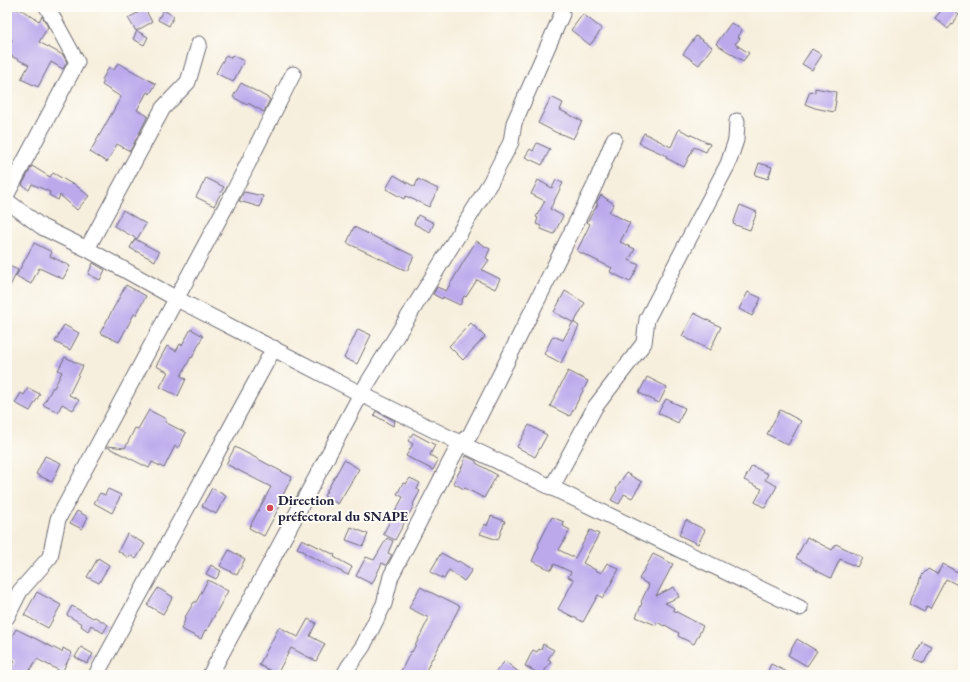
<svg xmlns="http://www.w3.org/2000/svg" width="970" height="682" font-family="'EB Garamond',serif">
	<rect width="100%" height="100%" fill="#fdfcf7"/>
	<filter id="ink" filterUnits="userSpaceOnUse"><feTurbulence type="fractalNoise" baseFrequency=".025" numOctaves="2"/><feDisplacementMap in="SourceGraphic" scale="8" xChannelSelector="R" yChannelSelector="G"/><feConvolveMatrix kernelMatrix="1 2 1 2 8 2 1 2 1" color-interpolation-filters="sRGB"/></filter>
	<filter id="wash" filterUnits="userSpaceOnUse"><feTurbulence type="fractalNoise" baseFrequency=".012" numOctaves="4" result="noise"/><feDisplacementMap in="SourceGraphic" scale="16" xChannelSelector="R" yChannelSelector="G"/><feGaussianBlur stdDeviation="0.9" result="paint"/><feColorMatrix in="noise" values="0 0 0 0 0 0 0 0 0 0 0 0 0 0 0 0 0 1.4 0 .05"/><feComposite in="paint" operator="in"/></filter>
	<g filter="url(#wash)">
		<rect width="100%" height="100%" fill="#f7efdd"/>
		<g id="blocks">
			<path fill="#bba9ec" d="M7 7H12L19 10 20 9 39 21 42 16 48 27 39 42 63 55 67 62 63 69 51 62 38 87 21 79 29 65 7 54V51L12 40 7 38Z
				M944 7H949L959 15 948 29 935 18Z
				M145 9 152 22 136 31 128 18Z
				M163 10 174 16 169 26 158 20Z
				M583 14 602 29 590 45 571 30Z
				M731 23 742 30 738 37 740 38 735 44 749 53 743 61 716 44Z
				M137 31 148 37 144 45 133 39Z
				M696 36 712 47 699 65 683 54Z
				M812 49 822 55 812 70 802 64Z
				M226 55 231 58 232 55 244 61 233 82 216 73Z
				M118 63 156 84 150 94 147 92 137 110 148 116 130 151 117 144 107 162 90 152 121 97 102 85 104 81 102 80 109 67 114 70Z
				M241 83 270 99 264 112 248 103 247 105 233 97Z
				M815 88 836 92 835 101H836L834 112 815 108 805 104 810 91 815 93Z
				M551 97 563 103 560 110 582 121 573 139 559 133V134L538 123Z
				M679 129 710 144 706 152 694 147 684 167 666 158 667 156 639 143 644 133 671 147Z
				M537 143 550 149 542 165 525 157 530 149 533 151Z
				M759 163 772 167 768 179 755 175Z
				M32 166 50 177 53 173 72 184 73 183 89 196 77 210 60 195 58 200 49 195 50 192 32 184 29 190 22 185Z
				M394 175 415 187 418 179 438 189 429 207 406 196 404 199 386 189Z
				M206 178 224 187 214 206 196 197Z
				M538 180 552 188 556 180 563 183 550 209 563 216 554 234 541 229V226L536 224 538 218 536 217 545 201 531 194Z
				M244 192 263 196 260 207 239 201Z
				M601 195 614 204 609 212 630 223 620 242 635 249 629 260 639 265 630 282 610 272 612 268 577 251 590 224 587 222 598 204 596 203Z
				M740 205 757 212 750 230 733 224Z
				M123 210 146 224 137 239 114 226Z
				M418 215 434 223 430 232 414 224Z
				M354 227 414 256 407 271 347 243Z
				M135 239 159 252 155 261 130 248Z
				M476 241 490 249 486 258 489 260 482 270 500 279 495 289 477 280 466 297 464 296 460 305 443 297 442 299 433 294 437 287 446 291Z
				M34 243 52 252 50 256 70 266 63 279 39 268 31 284 16 276Z
				M93 263 105 270 100 280 88 274Z
				M7 265 18 270 7 292Z
				M126 285 146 296 136 315 134 314 119 342 100 333Z
				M565 291 585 303 574 323 554 312Z
				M748 292 761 298 752 316 739 309Z
				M694 313 721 327 710 350 682 336Z
				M573 322 579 326 561 363 544 354 553 336 563 340Z
				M471 323 485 337 463 360 449 346Z
				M64 325 79 333 70 350 55 342Z
				M191 329 203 336 192 358 191 357 181 376 186 379 178 396 160 387 168 372 156 366 167 346 176 351 180 344 182 345Z
				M358 329 371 335 357 364 344 358Z
				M65 357 83 366 69 395 79 400 73 410 62 404 58 412 43 405 53 387 54 388 62 372 58 370Z
				M568 371 588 381 570 416 550 406Z
				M647 377 667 387 659 403 639 393Z
				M28 388 40 394 30 411 15 403 21 393 24 395Z
				M666 399 685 408 678 423 658 413Z
				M149 410 166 419 165 422 186 433 178 448 175 446 164 468 152 462 149 468 107 447 108 446 125 448 135 428 138 429Z
				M780 410 801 421 788 445 767 434Z
				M376 411 395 421 393 426 374 415Z
				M529 425 547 435 535 457 517 447Z
				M413 433 435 445 430 455 438 460 433 470 406 456 413 444 408 441Z
				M235 447 292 477 279 503 281 504 264 536 249 528 271 487 226 464Z
				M45 456 61 463 52 482 36 474Z
				M466 456 476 461V463L497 475 484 498 465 488 464 489 453 483 464 463 463 462Z
				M344 460 359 469 338 504 324 496Z
				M752 466 768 474 765 480 777 486 765 508 755 502 762 489 744 480Z
				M626 473 642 482 632 498 624 494 619 504 611 500 617 490 616 489Z
				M410 478 420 483 417 489 420 491 413 504 414 505 395 540 383 534 403 497 397 494 403 483 406 484Z
				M212 488 226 496 216 514 202 506Z
				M108 489 121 495 112 513 94 503 100 493 105 495Z
				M77 511 88 517 82 529 70 523Z
				M491 516 505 521 498 540 480 534 485 524 487 526Z
				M552 517 564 522 563 526 570 530 559 550 575 558 590 530 599 534 583 563 601 573 607 563 619 569 603 598 598 595 583 622 558 609 574 580 568 577 571 572 554 564 551 570 532 561 539 546 538 545Z
				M686 520 705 530 698 544 679 535Z
				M351 527 368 534 363 546 346 540Z
				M127 534 145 544 136 559 130 555 129 558 118 551Z
				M807 537 832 550 836 544 862 557 857 567 840 559 831 578 813 569 814 568 796 558Z
				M387 538 393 541 388 553 392 555 386 565 382 563 372 584 356 576 366 557 374 560Z
				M302 539 335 555 334 557 352 567 348 575 304 553 305 552 297 548Z
				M229 550 245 559 237 575 220 566Z
				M441 553 458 562 459 561 472 570 464 581 449 570 444 579 430 572Z
				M653 554 673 564 656 596 674 587 679 597 665 603 674 608 673 610 703 626 694 644 678 636 679 633 665 625 664 626 657 622 656 625 636 617 642 603 641 602 649 585 639 579Z
				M98 558 109 565 99 583 87 577Z
				M943 564 963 575V576L958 585 946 579 930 609 927 607 924 612 909 604 911 598 920 583 922 575 928 569 937 574Z
				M211 565 221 571 216 579 206 574Z
				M208 580 228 591 206 631 205 630 201 639 181 629 185 620 184 619 194 602H196Z
				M420 587 440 597V596L460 606 433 658H432L424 675H399L411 651 412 652 429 618 409 608Z
				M158 588 173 597 163 614 147 605Z
				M37 592 61 605 48 628 24 615Z
				M72 606 93 618 95 617 108 625 103 633 91 625 88 631 81 626 82 624 67 615Z
				M308 619 316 623 310 636 325 644 316 661 291 648 277 674 259 665 279 627 298 637Z
				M16 629 62 652 63 648 72 653 62 672 37 659 27 675H8L15 661 7 656V646Z
				M797 639 817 651 807 666 788 655Z
				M922 642 932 647 924 663 914 659Z
				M543 644 554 650 548 659 551 661 542 675 525 666 533 650 537 652 539 649 541 650Z
				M81 647 93 654 87 664 75 657Z
				M505 661 522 675H493Z
				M771 664 793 675H766Z"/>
		</g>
	</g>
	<g filter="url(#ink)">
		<use href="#blocks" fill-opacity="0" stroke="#6d6a74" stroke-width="1"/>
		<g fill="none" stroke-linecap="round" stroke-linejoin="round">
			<g stroke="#6d6a74" stroke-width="17">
				<path id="minor" d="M7 194 77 62 47 7
					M7 201 42 227 87 249 177 299 361 394 460 443 800 608
					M87 249 163 108 188 82 199 44
					M552 487 595 407 644 343 647 319 728 164 736 140 737 121
					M7 617 20 591 50 557 58 519 232 195 293 74
					M96 675 274 348
					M210 675 361 394 490 183 511 142 514 123 562 14
					M344 675 349 666 363 646 384 604 391 576 460 443 470 435 595 185 614 139"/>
			</g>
			<use href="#minor" stroke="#fff" stroke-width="15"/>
		</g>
	</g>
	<circle fill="#d1495b" stroke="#fdfcf7" stroke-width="1.5" cx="270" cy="508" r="4"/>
	<g text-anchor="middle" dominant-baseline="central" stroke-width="4" stroke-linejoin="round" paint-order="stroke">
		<g font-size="14" font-weight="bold" fill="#22223b" stroke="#fdfcf7" text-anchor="start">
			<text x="278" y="500">Direction<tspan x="278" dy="16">préfectoral du SNAPE</tspan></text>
		</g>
	</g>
	<rect width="970" height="682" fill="none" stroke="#fdfcf7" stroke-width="24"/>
</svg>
